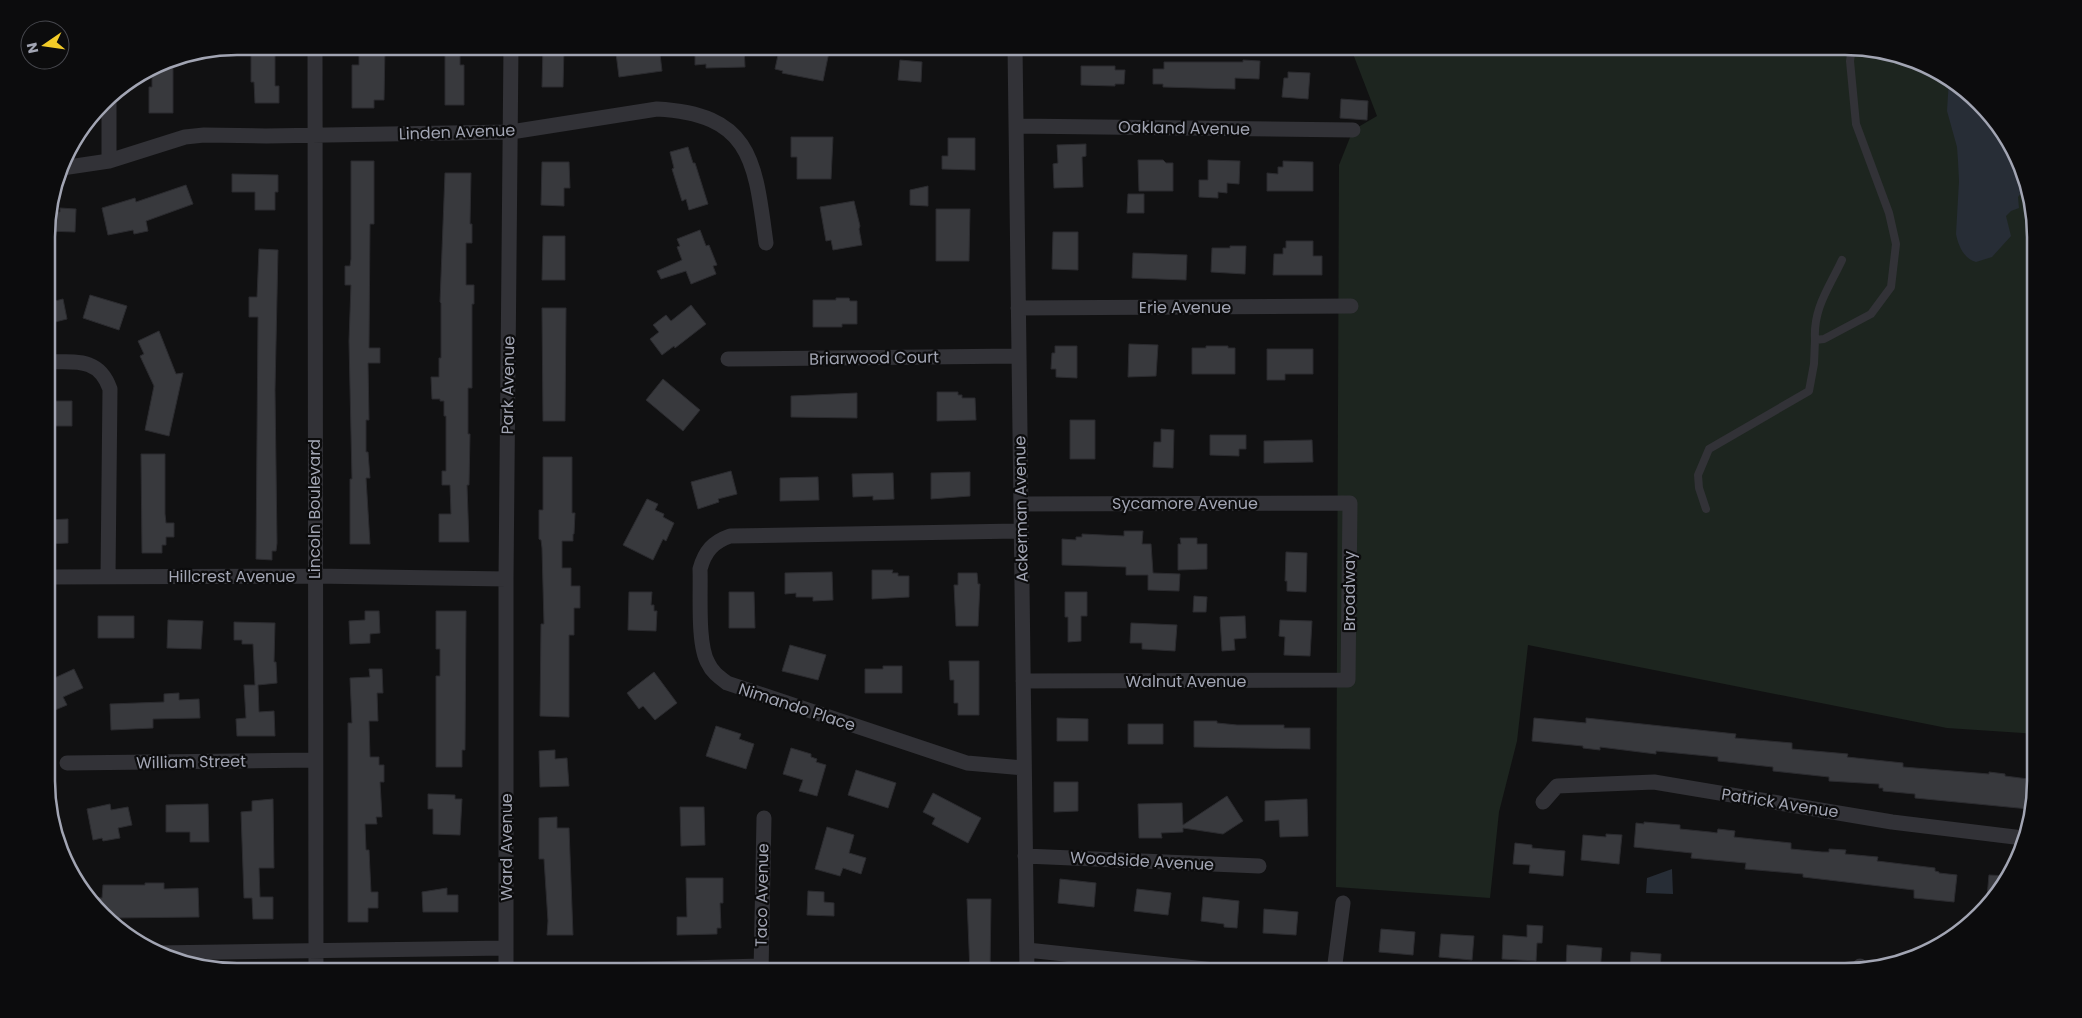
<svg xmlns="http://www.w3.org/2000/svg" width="2082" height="1018" font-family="Poppins,sans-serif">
	<rect width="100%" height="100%" fill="#111112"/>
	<path fill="#1d251f" d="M1350 46H1845L1929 66 1971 93 2004 131 2034 212 2036 734 1947 728 1528 645 1517 741 1499 812 1490 898 1336 887 1339 165 1353 130 1377 116Z"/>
	<path fill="#272d36" d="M1949 79 1971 93 2004 131 2025 188 2018 197 2019 208 2011 211 2006 216 2011 236 1992 257 1976 262C1964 259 1958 245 1956 234L1959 181 1958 161 1957 147 1947 111Z
		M1672 869 1673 894 1646 893 1647 878Z"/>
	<path fill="#38393d" stroke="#2b2b2f" d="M359 46H385L384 100H374V108H352V65H359Z
		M445 46H460V65H464V105H445Z
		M543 46 564 47 563 87H542Z
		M639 46H659L662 71 619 77 616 53 639 50Z
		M695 46H744L745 67 706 68V64L695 65Z
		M780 46H812V48L829 52 823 81 782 73 783 71 775 69Z
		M251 49H275V86H279V103H255L254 82H251Z
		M900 60 922 62 921 82 898 80Z
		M1243 60 1260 61 1259 79 1235 78V89L1163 87V84H1153V69H1164V62H1243Z
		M1081 66H1115V70H1125L1124 84H1115V86L1081 85Z
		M152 68H173V113H149V87H152Z
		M1288 72 1310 73 1308 99 1282 97 1284 78H1288Z
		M1341 99 1368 101 1367 120 1340 118Z
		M791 137H833L831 179H797V157H791Z
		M948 138H975V170L942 169V156H948Z
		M1086 144V156L1082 157 1083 187 1054 188 1053 164 1058 163 1057 145Z
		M688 147 693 163H695L708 204 689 210 686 199 682 201 672 169 674 168 670 152Z
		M1138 160H1163L1166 163H1173V191H1139Z
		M1208 160 1240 161 1239 184 1227 183V193L1218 192V198L1199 197V180H1208Z
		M351 161H374V224H370L369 348H380V363H368L369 420H366V452H368L370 478H366L370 544H350V479H352L349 341 351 285H345V266H350L351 259Z
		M1283 161 1313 162V191H1267V173L1278 174V167H1283Z
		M542 162H569L570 188H564V206L541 205Z
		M445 173H471L470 224H472V243H466V285H474V304H472V388H468V434H470L469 485H467L469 542H439V514H451L450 485H442V471H446V416H444V401H440V399H432L431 377H439V358H441V303L440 302Z
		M232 174 278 175V192H275V210H255V192H232Z
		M186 185 193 204 146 221 148 231 134 234 133 230 108 235 102 208 135 198 136 202Z
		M928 186V206L910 205V190Z
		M1128 194H1144V213H1127Z
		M854 201 860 226 859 229 862 245 833 250 831 240 826 241 820 207Z
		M60 208 76 209 75 232 47 231 50 212H60Z
		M936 209H970L969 261H936Z
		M700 230 706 246 709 245 717 265 713 266 716 274 691 284 686 271 661 279 657 271 682 260 677 247 680 246 677 239Z
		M1053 232H1078V270L1052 269Z
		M543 236H565V280H542Z
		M1286 241H1313V256H1322V275H1273L1274 254H1283V248H1286Z
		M1230 246H1246L1245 274 1211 272 1212 248H1230Z
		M259 249 278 250 275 390 277 543 276 551H272V560L256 559 258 317H249V297H257Z
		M1133 253 1187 255 1186 280 1132 278Z
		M90 295 127 306 119 330 83 318Z
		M836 298H849L850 301H857V324H842V327H813V300H836Z
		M63 299 67 319 47 324V303Z
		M691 305 706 324 675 348 674 346 662 355 650 339 659 332 653 325 666 315 671 321Z
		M542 308H566L565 421H543Z
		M159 331 176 374 183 373 169 436 145 430 154 386 140 356 144 354 138 341Z
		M1129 344 1158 345 1156 376 1128 377Z
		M1055 346H1077V378L1056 377V369H1051L1052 353H1055Z
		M1206 346H1228V348H1235V374H1192V348H1206Z
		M1267 349H1313V374H1285V380H1267Z
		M663 379 700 410 683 431 646 400Z
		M937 392H958V395H962V398H975L976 420 937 421Z
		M857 393V418L791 417V396Z
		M47 401H72V426H47Z
		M1070 420H1095V459H1070Z
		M1161 429 1174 430 1173 468 1153 467 1154 442H1161Z
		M1210 435H1246V449H1239V456L1210 455Z
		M1312 440 1313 462 1264 463V441Z
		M141 454H165V514L166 523H174V537H166V545H162V553H142Z
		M543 457H572V513H575L574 534H573V541H562V568H571V586H580V608H574V635H569V717L540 716 541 624H544L542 548 541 540 539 539V510H543Z
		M731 471 737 494 718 499 719 502 698 509 691 482Z
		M970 472V496L931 499V473Z
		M893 473 894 499 873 500V496L853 497 852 474Z
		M818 477 819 500 780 501V478Z
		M647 499 658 504 655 510 664 514 663 517 674 523 666 541 663 539 653 560 623 545Z
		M68 519V543L47 544V520Z
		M1124 531H1143L1142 544H1151L1153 573 1180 574 1179 591 1148 590V575H1126V567L1062 565V539L1076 540V537H1082V534L1124 536Z
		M1180 538H1197V544H1207V569L1178 570V544H1181Z
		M1286 552 1307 553 1306 592 1287 591V581H1285Z
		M872 570H893L892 573H898V576H909V597L872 599Z
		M832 572 833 600 813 601V597H796V593L785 594V573Z
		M958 573H977L978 584H980L978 626H956L954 585H958Z
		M629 592H652L651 605H654V611H657L656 631 628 630Z
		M729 592H754L755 628H729Z
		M1065 592H1087V616H1081V641L1068 642V617H1065Z
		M1194 596 1207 597 1206 612H1193Z
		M365 611H379L380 633 370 634V643L350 644 349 621 365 620Z
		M436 611H466L465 750H462V767H436V676H440V649H436Z
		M98 616H134V638H98Z
		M1245 616 1246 638 1234 639 1235 650 1222 651 1220 617Z
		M168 620 203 621 201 649 167 648Z
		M1280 620 1312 621 1310 656 1284 655 1285 637 1279 636Z
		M234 622 275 623 274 662H276L277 683 258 685 259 712 274 711 275 736H237L236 719 246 718 244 685H255L253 644H242V640H234Z
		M1131 623 1177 625 1175 651 1142 649V643H1130Z
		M790 645 826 655 818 680 782 671Z
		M949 661H979V715H958V703H954V680H950Z
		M883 666H902V693H865V669H883Z
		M74 669 83 688 63 697 67 705 48 713V681Z
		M369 669H382L383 693H377L378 721H369L370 757H379V765H384V782H380L382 817H376L377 824H365L366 850H369L371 892H378V908H368V922H348V723H352L350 678 370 677Z
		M654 672 677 703 655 720 643 706 639 709 627 693Z
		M179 693V700L199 699 200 718 153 719V728L111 730 110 704 164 702V694Z
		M1057 718 1088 719V741H1057Z
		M1534 718 1586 723V718L1736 734 1735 738 1792 743V749L1848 754 1847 757 1903 763V767L1989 774V772L2005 774V776L2036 780V782L2029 809 1915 798V794L1883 791V788H1879V784L1829 781V777L1773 771V767L1718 761V757L1656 751V754L1600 747V750L1583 748V746L1532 741Z
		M1194 721H1217V723L1237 725H1284V728H1310V749L1194 747Z
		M1128 724H1163V744H1128Z
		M716 726 741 734 739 739 754 744 746 769 706 756Z
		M791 748 811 754V757L817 759 816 762 826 765 817 796 799 791 803 780 783 774Z
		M555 750V759L567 758 569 786 540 787 539 751Z
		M856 770 896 783 888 808 848 795Z
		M1054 782H1078V811L1054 812Z
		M933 793 981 818 968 843 932 824 935 818 923 812Z
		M428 794 455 795V799H462L460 835 433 834V809H428Z
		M1227 796 1243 821 1223 834 1183 828V832L1161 833 1162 838H1139L1138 804 1182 803 1183 825Z
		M273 799 274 868H259L260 897H273V919H253L252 898H244L241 812 252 811V801Z
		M1307 799 1308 836 1280 837 1279 820 1265 821V801Z
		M110 804 111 810 128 807 132 825 118 828 120 838 103 841 102 838 93 840 87 809Z
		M208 804 209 842H190V832H166V805Z
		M680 807H704L705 845 681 846Z
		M557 817V828H569L573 935H547L548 921 544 859H539V818Z
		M1644 822 1680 825V829L1710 832 1717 833 1718 829 1735 831 1734 837 1791 843V849L1822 852H1829V849L1846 850 1845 854 1878 857 1877 861 1935 868V871L1939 872V873L1957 875 1954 902 1914 898V890L1803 877V874L1745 869 1746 863 1691 858 1692 853 1634 847 1636 823 1644 824Z
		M827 827 854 835 849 853 866 858 861 874 843 868 840 876 815 869Z
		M1606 834 1622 835 1619 864 1581 860 1583 835 1606 837Z
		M1515 843 1532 845V848L1565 851 1563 876 1529 873 1530 865 1513 864Z
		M1989 875 2009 876 1986 909Z
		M686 878H723V903H720L721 928H717V934L677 935V917H687Z
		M1060 879 1096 883 1094 907 1058 903Z
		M145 883H164V889L198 888 199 917 111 918 86 897 102 898 103 885H145Z
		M447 888V895H458V912H423L422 892Z
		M1137 889 1171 893 1168 915 1134 911Z
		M808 891 824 892V902L834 903V916L807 915Z
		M1203 897 1239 901 1237 928 1224 927V924L1201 921Z
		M967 899H991L990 972H970Z
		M1264 909 1298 912 1296 935 1263 933Z
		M1527 925 1543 926 1542 943H1537L1536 961 1502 959 1503 935 1527 937Z
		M1381 929 1415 932 1413 955 1379 952Z
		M1441 934 1474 936 1472 960 1439 957Z
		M1567 945 1602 948 1600 971 1566 968Z
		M1631 952 1661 954 1660 971H1630Z"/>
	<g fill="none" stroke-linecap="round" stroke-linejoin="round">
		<path stroke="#323237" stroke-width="8" d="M1842 260C1829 288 1813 308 1815 340L1824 339 1871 314 1891 287 1896 244 1889 213 1856 124 1850 61 1852 48
			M1706 509 1699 488 1698 475 1709 449 1809 391 1814 364 1815 340"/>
		<path stroke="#323237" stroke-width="15" d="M315 46 316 972
			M1015 46 1027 972
			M109 96V161
			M1016 126 1353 130
			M62 168 109 161 185 137 204 135 266 136 511 132 657 109C753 114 755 163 766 243
			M1018 308 1351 306
			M728 359 1019 356
			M47 362C75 362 99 357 110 389L108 576
			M1021 504 1350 503 1348 680 1023 681
			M1021 531 730 536C713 542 705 551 700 569 701 592 697 644 708 663 712 672 719 677 727 683L967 763 1024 768
			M47 577 314 576 506 579
			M67 763 315 760
			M1543 802 1557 786 1654 782 1892 822 2023 838
			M1025 856 1259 866
			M1027 950 1233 972
			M155 953 506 948
			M1334 971 1343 903
			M1860 971V966
			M506 972V579L511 46
			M541 972 761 966
			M761 972 764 818"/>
	</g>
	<g text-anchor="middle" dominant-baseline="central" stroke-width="4.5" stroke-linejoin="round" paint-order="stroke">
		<g font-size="16" fill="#a2a5b3" stroke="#0c0c0d">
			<text transform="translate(1184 128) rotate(1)">Oakland Avenue</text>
			<text transform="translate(457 132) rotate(-2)">Linden Avenue</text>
			<text x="1185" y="307">Erie Avenue</text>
			<text transform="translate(874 358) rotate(-1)">Briarwood Court</text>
			<text transform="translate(508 385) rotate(-89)">Park Avenue</text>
			<text x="1185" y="503">Sycamore Avenue</text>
			<text transform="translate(314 509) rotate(-90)">Lincoln Boulevard</text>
			<text transform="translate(1021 509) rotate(-91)">Ackerman Avenue</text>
			<text x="232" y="576">Hillcrest Avenue</text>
			<text transform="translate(1349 591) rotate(-90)">Broadway</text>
			<text x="1186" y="681">Walnut Avenue</text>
			<text transform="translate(797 707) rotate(18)">Nimando Place</text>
			<text transform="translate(191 762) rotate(-1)">William Street</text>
			<text transform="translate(1780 803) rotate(9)">Patrick Avenue</text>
			<text transform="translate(506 847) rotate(-90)">Ward Avenue</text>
			<text transform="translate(1142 861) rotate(3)">Woodside Avenue</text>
			<text transform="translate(762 895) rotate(-89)">Taco Avenue</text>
		</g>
	</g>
	<path d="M0 0H2082V1018H0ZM237 55H1845A182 182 0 0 1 2027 237V781A182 182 0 0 1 1845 963H237A182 182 0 0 1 55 781V237A182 182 0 0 1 237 55Z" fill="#0c0c0d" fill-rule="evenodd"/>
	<path fill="none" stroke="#a2a5b3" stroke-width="2.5" d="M237 55H1845A182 182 0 0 1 2027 237V781A182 182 0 0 1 1845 963H237A182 182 0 0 1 55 781V237A182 182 0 0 1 237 55Z"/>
	<g transform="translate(45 45) rotate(257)"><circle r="24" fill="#0c0c0d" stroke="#48494f"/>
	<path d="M0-4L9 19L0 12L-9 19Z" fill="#f3cc28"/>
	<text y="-8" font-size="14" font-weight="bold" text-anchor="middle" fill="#a2a5b3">N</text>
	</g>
</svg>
